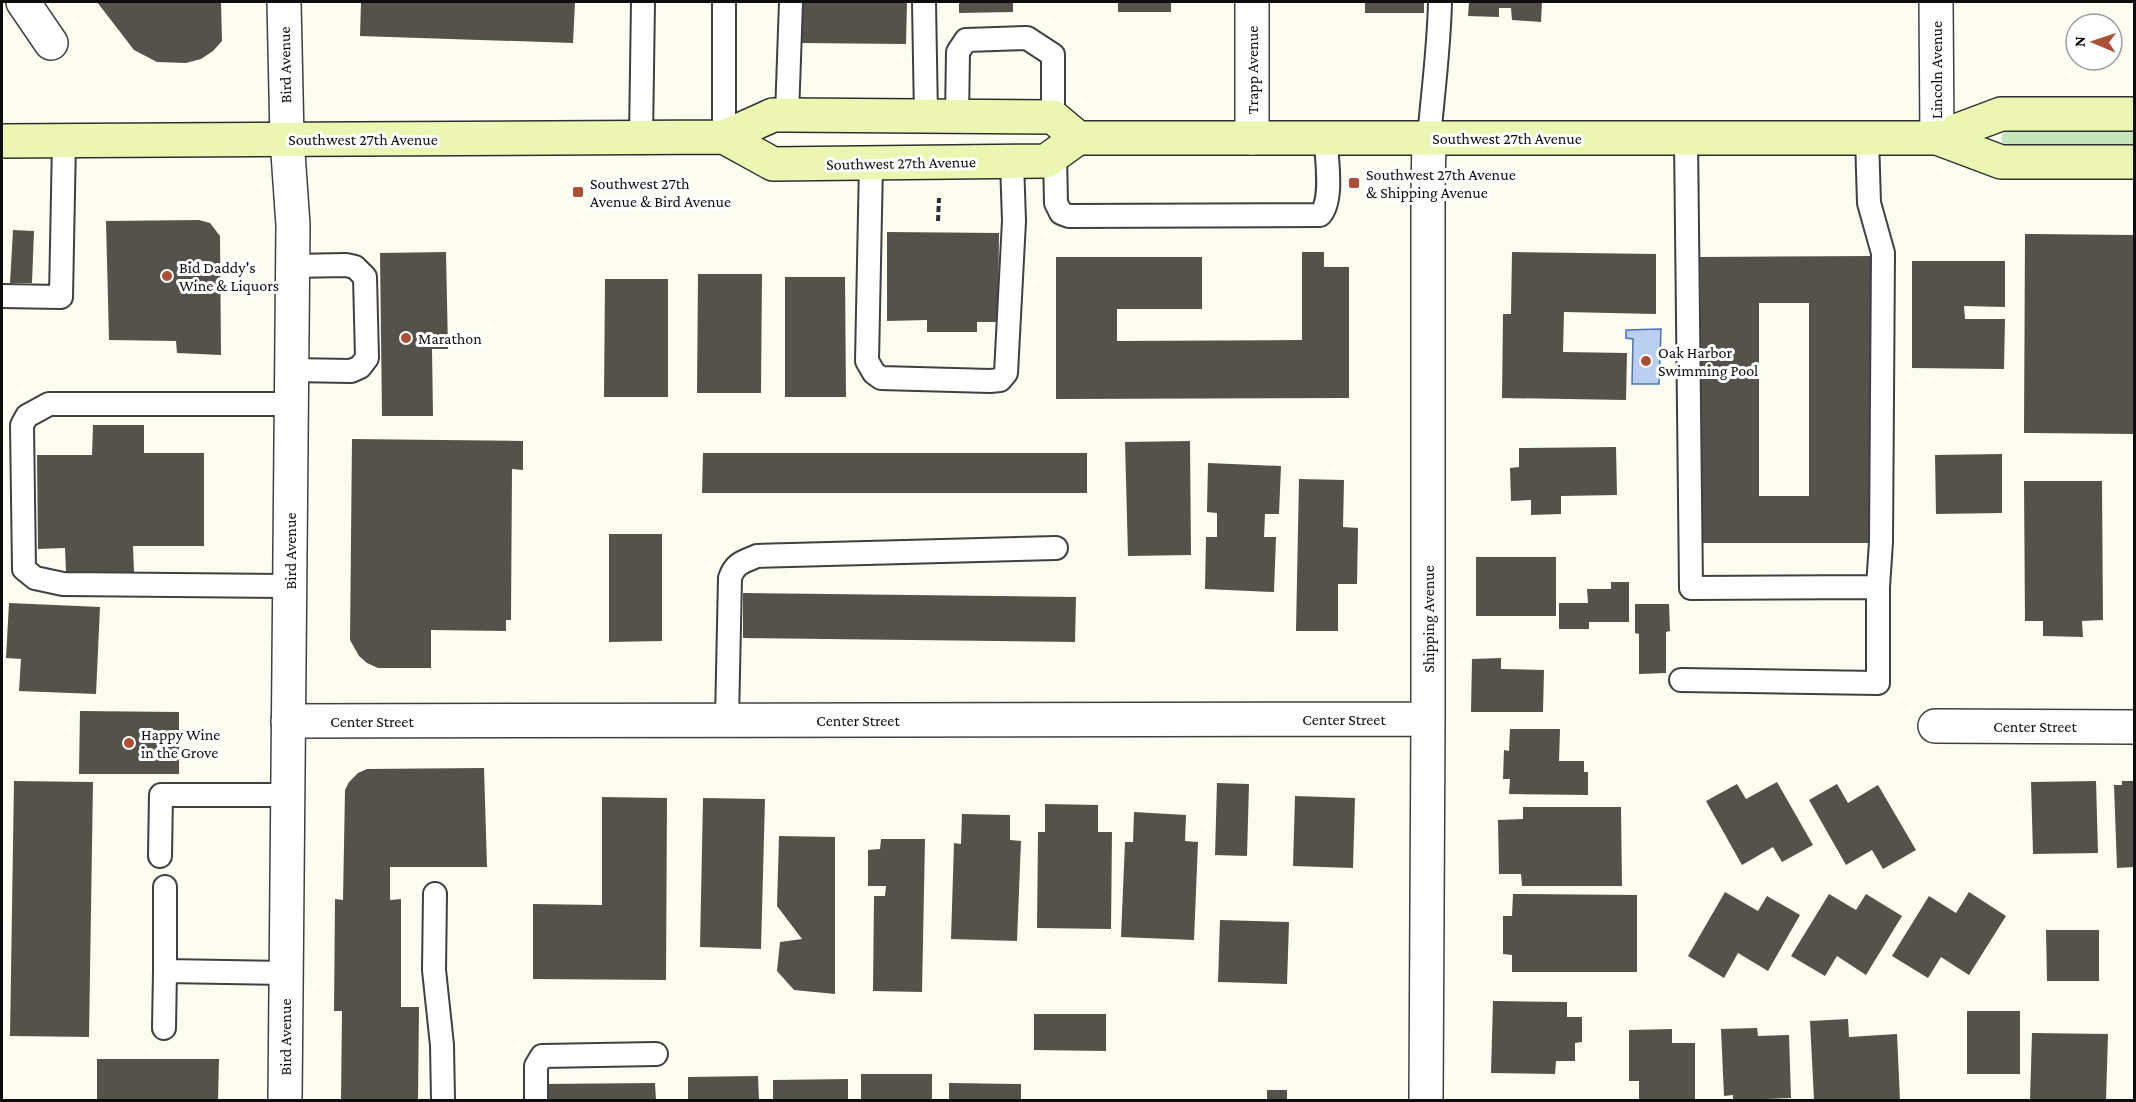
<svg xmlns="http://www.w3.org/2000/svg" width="2136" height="1102" font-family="'Crimson Pro',serif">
	<rect width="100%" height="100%" fill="#fcfdf0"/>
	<path fill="#c8e4bd" d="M2134 128V149H2010L2003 145 2001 138 2004 131 2010 129Z"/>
	<path fill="#baceef" stroke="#4a73bd" stroke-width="1.5" d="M1661 329 1659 384H1632L1633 339 1626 338V330Z"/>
	<path fill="#55514b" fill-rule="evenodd" d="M97 2H221L222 41 213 51 201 59 186 63 157 62 134 50Z
		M361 2H575L573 43 360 36Z
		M801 2H907L906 44 801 43Z
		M959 2H1013V12L959 13Z
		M1118 2H1171V12H1118Z
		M1365 2H1424V13H1365Z
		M1469 2H1542L1541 22 1512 20 1511 8H1499V17L1468 16Z
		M199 220 210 223 220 236 221 355 177 353 176 341 109 340 106 221Z
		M13 230 34 231 32 283H10Z
		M887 232 999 233 998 322H977V332H927V320L887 321Z
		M2025 234 2134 235V434L2024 433Z
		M446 252 448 349H432L433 416H382L380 253Z
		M1302 252H1324V267H1349V398L1056 399V257H1202V309H1117V341L1302 340Z
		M1512 252 1656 254V314L1564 312 1563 352 1627 353 1626 400 1502 398 1503 314H1511Z
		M1872 256 1873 543H1702L1700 257ZM1759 303H1809V496H1759Z
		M1912 261H2005V307L1964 306 1965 319H2005L2004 369 1912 368Z
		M698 274H762L761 393H697Z
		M785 277H845L846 397H785Z
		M605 279H668V397H604Z
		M93 425H144V453H204V546H133L134 572H66L65 548 38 549 37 455H92Z
		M352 439 523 441V470L512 469 511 620H506V631L431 630V668H378L367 663 359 656 350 640Z
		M1190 441 1191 555 1128 556 1125 442Z
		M1616 447 1617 495 1561 496V514L1531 515V500L1511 501 1510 468 1519 467V448Z
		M703 453H1087V493H702Z
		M2002 454V513L1936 514 1935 455Z
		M1208 463 1281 466 1279 514H1265L1264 537H1276L1274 592 1205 589 1206 537H1217V513L1207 512Z
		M1299 479 1344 480 1343 527 1358 528 1357 584H1338V631H1296Z
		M2024 481H2102L2103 620 2082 621 2083 637 2043 636V621H2025Z
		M609 534H662V641L609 642Z
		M1476 557H1556V616H1476Z
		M1611 582H1629V622H1589V629H1559V603H1588L1587 589H1611Z
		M743 593 1076 597 1075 642 743 638Z
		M9 603 100 607 96 694 19 691 21 659 6 658Z
		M1635 604H1669L1670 631 1666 632V673L1639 674V634L1635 633Z
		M1501 658V669L1544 670 1543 712H1471L1472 659Z
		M80 711 179 712V774H79Z
		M1510 729H1560L1559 761H1584V772H1588V795L1509 794 1510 779H1503L1504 750 1509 751Z
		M484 768 487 867H390V900L401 899V1007H419L418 1100H341L342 1011H334L335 899 343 900 345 790 349 782 358 773 367 769Z
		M14 781 93 782 89 1037 10 1036Z
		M2096 781 2098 853 2033 854 2031 782Z
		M2122 781H2134V867L2117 868 2114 785H2122Z
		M1777 782 1813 845 1782 862 1773 847 1742 865 1706 801 1737 784 1746 799Z
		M1217 783 1249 784 1247 856 1215 855Z
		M1837 784 1848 803 1878 785 1916 850 1883 869 1872 850 1846 865 1809 800Z
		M1295 796 1355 798 1353 868 1293 866Z
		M602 797 667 798 666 980 533 979V904L602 905Z
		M703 798 765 799 761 949 700 947Z
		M1045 804 1098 805V832H1112L1111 929 1037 928 1038 832H1045Z
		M1523 807H1621L1622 886H1522L1521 874H1499L1498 820 1523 819Z
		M1134 812 1186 815 1185 841 1198 842 1194 940 1121 937 1125 842H1133Z
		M962 814 1010 815V840L1021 841 1017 941 951 939 954 843 961 844Z
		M779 836 835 837V994L794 990 777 971 780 942 802 939 777 906Z
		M881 839H925L922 992 873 991 874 896H885L886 886H868V850L880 849Z
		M1725 892 1758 911 1767 896 1800 915 1768 971 1738 953 1724 978 1688 956Z
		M1969 892 2006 916 1969 975 1941 957 1928 978 1892 956 1929 896 1956 913Z
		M1513 894 1637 895V972H1512V955L1503 954V916H1512Z
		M1829 894 1856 910 1866 894 1902 916 1866 975 1837 956 1825 976 1791 956Z
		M1220 920 1289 922 1287 984 1218 982Z
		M2046 930H2099V981H2047Z
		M1493 1001 1567 1002V1017H1582V1042L1575 1043V1061H1556L1555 1074 1491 1073Z
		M1967 1011H2020V1074H1967Z
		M1034 1014H1106V1051L1034 1050Z
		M1848 1019 1849 1037 1897 1034 1900 1100H1814L1810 1021Z
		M1757 1028 1758 1036 1789 1035 1791 1098 1733 1100V1095L1724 1096 1721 1029Z
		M1672 1029V1043H1695V1100H1639V1081H1629V1030Z
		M2032 1033 2108 1034 2106 1100H2030Z
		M97 1059H219L218 1100H97Z
		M861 1074H932V1100H861Z
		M758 1076 759 1100H688V1077Z
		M848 1079V1100H773V1080Z
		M655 1083 656 1100H542V1084Z
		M949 1083 1021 1084V1100H949Z
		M1267 1090H1287V1100H1267Z"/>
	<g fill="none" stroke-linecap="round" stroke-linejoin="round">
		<g stroke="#404040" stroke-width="26">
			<path id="service" d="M924 2 926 116
				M787 115 791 2
				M957 117 958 52 966 40 1027 38 1053 55V117
				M724 137V2
				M641 138 643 2
				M1429 138C1433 92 1439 48 1440 2
				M1686 138 1691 588 1878 587 1881 542 1883 253 1869 203 1867 138
				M1055 155 1056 203 1061 213 1069 216 1320 215C1334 200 1326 158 1326 139
				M871 164 867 361 874 373 881 378 990 381 1000 380 1006 373 1014 221 1012 162
				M2 296 61 297 64 141
				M291 370 351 371 360 367 367 358 365 277 355 267 346 265 292 266
				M289 586 63 584 35 578 24 569 22 425 27 416 49 404H291
				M1681 680 1878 683V587
				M727 720 730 578C735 563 743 562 757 556L1056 548
				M160 856 161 795H288
				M165 887V971L286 973
				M435 894 434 970 442 1045 443 1100
				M164 1028 165 971
				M536 1100V1066L542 1056 656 1054"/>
		</g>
		<g stroke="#404040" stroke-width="36">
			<path id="minor" d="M23 2 51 43
				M1936 2 1937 138
				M1252 138V2
				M288 721 1428 719
				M1935 726 2134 727
				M1426 1100 1428 719V193L1429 138"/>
		</g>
		<g stroke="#404040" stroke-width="36">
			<path id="tertiary" d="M284 2 287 139 293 225 285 1100"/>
		</g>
		<g stroke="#2f2f2f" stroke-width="36">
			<path id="secondary" d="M724 137 773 164 1046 161 1078 138H1937L2001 162H2134
				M1937 138 2001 114H2134
				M2 141 724 137 773 115H787L1053 117 1078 138"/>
		</g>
		<path stroke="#2f2f2f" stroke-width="4" stroke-dasharray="6 3" stroke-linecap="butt" d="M938 221 939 198"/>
		<use href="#service" stroke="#fff" stroke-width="22"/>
		<use href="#minor" stroke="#fff" stroke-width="33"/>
		<use href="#tertiary" stroke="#fff" stroke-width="33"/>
		<use href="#secondary" stroke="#ecf6b2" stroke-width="33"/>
	</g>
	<g fill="#ad4e36" stroke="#fff" stroke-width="2">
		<rect x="1348" y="177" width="12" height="12" rx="3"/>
		<rect x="572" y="186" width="12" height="12" rx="3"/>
		<circle cx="167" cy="276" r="6"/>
		<circle cx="406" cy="338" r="6"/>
		<circle cx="1646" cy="361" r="6"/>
		<circle cx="129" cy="743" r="6"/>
	</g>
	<g text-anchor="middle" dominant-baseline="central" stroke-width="6" stroke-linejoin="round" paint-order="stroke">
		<g font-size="16" fill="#0d0d0d" stroke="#fff">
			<text transform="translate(285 65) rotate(-91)">Bird Avenue</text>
			<text transform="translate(1252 70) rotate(-90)">Trapp Avenue</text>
			<text transform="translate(1936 70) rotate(-90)">Lincoln Avenue</text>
			<text x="1507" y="138">Southwest 27th Avenue</text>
			<text x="363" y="139">Southwest 27th Avenue</text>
			<text transform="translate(901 163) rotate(-1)">Southwest 27th Avenue</text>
			<text transform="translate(290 551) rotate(-90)">Bird Avenue</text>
			<text transform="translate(1428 619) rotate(-90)">Shipping Avenue</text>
			<text x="1344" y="719">Center Street</text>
			<text x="858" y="720">Center Street</text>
			<text x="372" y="721">Center Street</text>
			<text x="2035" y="726">Center Street</text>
			<text transform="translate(285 1037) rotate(-90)">Bird Avenue</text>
		</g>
		<g font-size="16" fill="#0d0d0d" stroke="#fff" text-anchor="start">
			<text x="1366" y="174">Southwest 27th Avenue<tspan x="1366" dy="18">&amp; Shipping Avenue</tspan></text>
			<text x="590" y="183">Southwest 27th<tspan x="590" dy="18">Avenue &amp; Bird Avenue</tspan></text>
			<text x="179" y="267">Bid Daddy's<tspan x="179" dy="18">Wine &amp; Liquors</tspan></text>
			<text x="418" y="338">Marathon</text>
			<text x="1658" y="352">Oak Harbor<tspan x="1658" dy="18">Swimming Pool</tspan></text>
			<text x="141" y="734">Happy Wine<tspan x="141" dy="18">in the Grove</tspan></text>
		</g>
	</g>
	<rect width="2136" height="1102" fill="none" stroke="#0d0d0d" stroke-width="6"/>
	<g transform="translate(2094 42) rotate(272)"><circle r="28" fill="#ffffff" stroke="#9e9e9e" stroke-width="1.5"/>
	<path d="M0-4.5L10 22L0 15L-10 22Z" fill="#ad4e36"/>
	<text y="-9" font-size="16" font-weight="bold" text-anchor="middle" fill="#0d0d0d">N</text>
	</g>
</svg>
